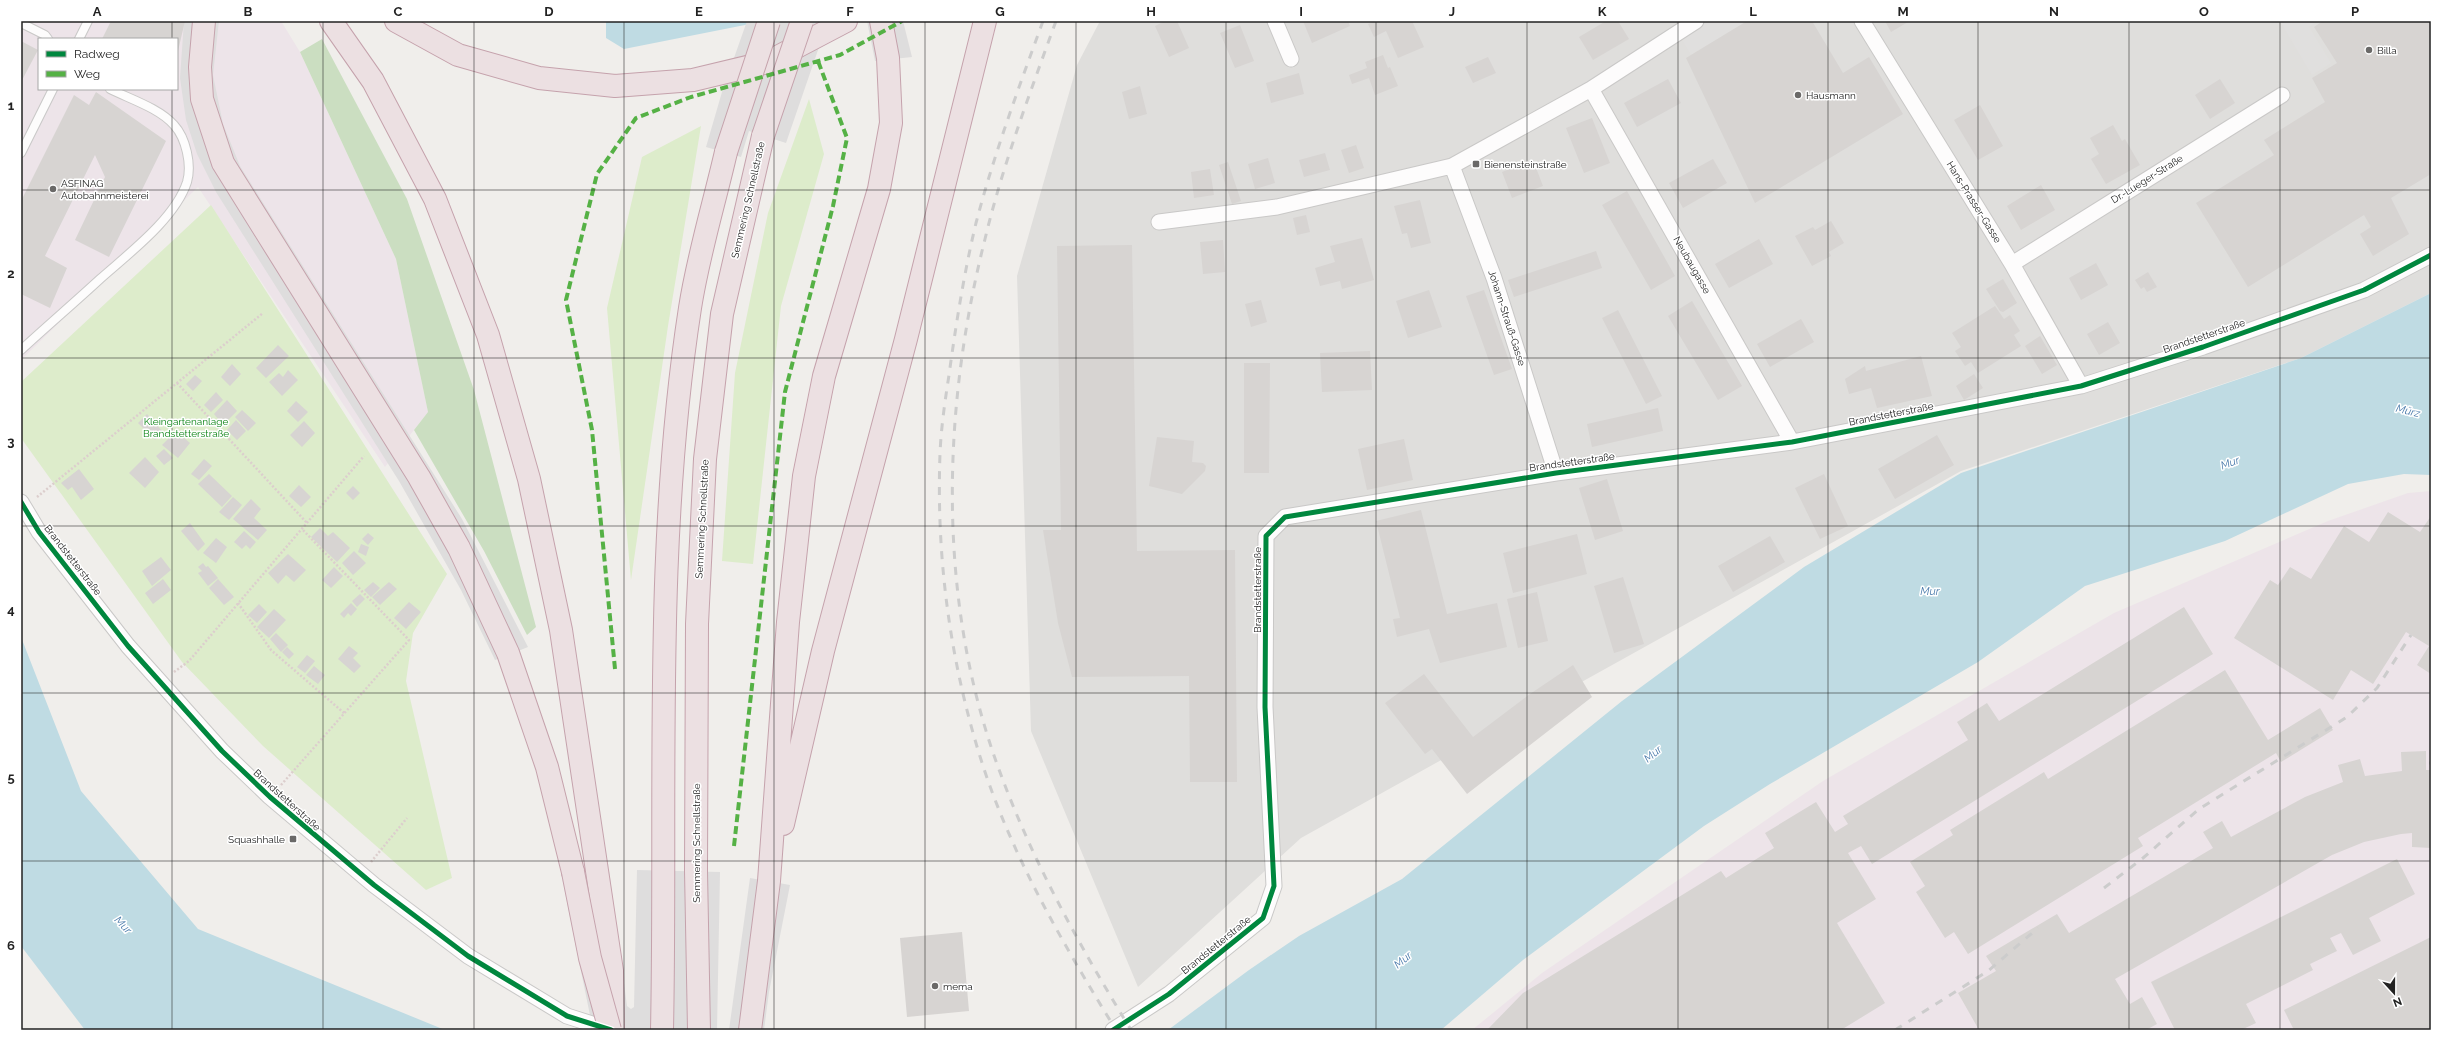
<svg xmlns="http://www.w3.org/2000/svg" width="2452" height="1051" font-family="Raleway,sans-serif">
	<rect width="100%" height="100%" fill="#f0eeeb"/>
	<path fill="#dfdedc" d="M1100 21H2431V293L2301 358 1961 471 1301 838 1138 987 1031 731 1017 276 1077 65Z"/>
	<path fill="#ede4e9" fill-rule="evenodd" d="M21 21H281L300 52 396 259 428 412 385 467 198 187 21 360ZM39 39H177V89H39Z
		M2431 491V1030H1472L1542 973 1823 781 2114 613 2328 521 2408 493Z"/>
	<path fill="#ddeccb" d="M809 99 824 154 781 306 753 564 722 561 735 373 768 213Z
		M701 126 668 326 631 580 607 308 642 157Z
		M211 205 447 574 413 633 406 681 452 878 426 890 263 746 182 662 21 438V382Z"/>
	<path fill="#cbdec1" d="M322 39 407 199 474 390 536 627 527 635 484 551 414 430 428 412 396 259 300 52Z"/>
	<path fill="#e0dfde" d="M1709 21H1747L1691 55 1681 38Z
		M2280 21H2317L2309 27 2331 63 2312 75Z"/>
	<path fill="#bfdbe3" d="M606 21H750V24L624 49 606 38Z
		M2431 293V475L2404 474 2348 484 2225 541 2085 586 1978 662 1770 784 1704 826 1523 960 1441 1030H1168L1249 970 1299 936 1402 879 1622 701 1804 567 1961 473 2301 358Z
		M21 637 81 791 198 929 445 1030H85L21 946Z"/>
	<path fill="#dedddd" d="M184 21H219L213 75 223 124 240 166 462 519 528 647 495 660 461 590 399 481 216 192 197 154 186 120 180 78Z
		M747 21H828L786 143 749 131 741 157 706 147 722 92Z
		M867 21H903L912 57 875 61Z
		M609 870 627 1006 631 1009 634 1007 637 870 720 872 717 1030H593L561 873Z
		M750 878 790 885 769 992 764 1030H729Z"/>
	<path fill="#d7d4d2" d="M111 21H185L178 51 177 39H102Z
		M1165 21H1177L1189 48 1169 57 1155 26Z
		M1303 21H1348L1350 26 1312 43Z
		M1375 21H1412L1424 47 1398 58 1386 31 1374 37 1368 24Z
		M1606 21H1618L1629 39 1593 60 1579 37Z
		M1747 21H1812L1843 73 1869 57 1903 114 1755 203 1686 58Z
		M1885 21H1908V22L1891 32Z
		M2323 21H2431V174L2391 198 2409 234 2373 256 2360 234 2371 227 2364 215 2248 287 2196 203 2274 155 2264 140 2325 102 2312 78 2337 63 2314 27Z
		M1240 25 1254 61 1235 68 1220 33Z
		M21 41 38 50 21 82Z
		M1383 55 1388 68 1390 67 1398 86 1375 95 1369 78 1352 84 1349 75 1367 68 1365 62Z
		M1488 57 1496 73 1473 83 1465 67Z
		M1299 73 1304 94 1271 103 1266 83Z
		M1668 79 1681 103 1637 127 1624 103Z
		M2220 79 2235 103 2210 119 2195 95Z
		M1140 86 1147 114 1129 119 1122 92Z
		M96 92 166 141 109 257 75 240 105 177 95 155 45 256 67 268 50 308 21 294V201L74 95 89 105Z
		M1980 105 2003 146 1978 160 1954 120Z
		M1592 118 1610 163 1584 173 1566 128Z
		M2113 125 2122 141 2125 139 2140 165 2106 184 2091 159 2099 154 2090 138Z
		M1356 145 1364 168 1349 173 1341 150Z
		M1325 153 1330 170 1304 177 1299 160Z
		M1268 158 1275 183 1255 189 1248 164Z
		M1713 159 1727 183 1683 208 1669 183Z
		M1533 160 1543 186 1512 198 1502 172Z
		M1228 162 1241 201 1232 204 1219 165Z
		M1210 169 1214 195 1194 198 1191 172Z
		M2041 185 2055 210 2021 230 2007 206Z
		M1627 191 1675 276 1651 290 1602 205Z
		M1420 200 1431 243 1411 248 1407 233 1402 234 1394 206Z
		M1306 215 1310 232 1297 235 1293 218Z
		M1831 221 1844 243 1829 252 1831 256 1812 266 1795 236 1813 227 1815 230Z
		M1362 238 1374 280 1342 289 1340 281 1320 286 1315 268 1335 262 1330 246Z
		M1759 239 1773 264 1729 288 1715 264Z
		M1223 240 1225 272 1203 274 1200 242Z
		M1132 245 1137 551 1235 550 1237 782H1190L1189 676 1072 677 1058 623 1043 530H1061L1057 246Z
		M1596 251 1602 268 1514 297 1508 280Z
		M2096 263 2108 285 2081 300 2069 278Z
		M2148 272 2157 287 2147 292 2144 287 2141 289 2135 280Z
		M2003 279 2017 303 2003 312 2000 311 1986 289Z
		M1429 290 1442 327 1408 338 1396 301Z
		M1484 290 1512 369 1494 375 1466 296Z
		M1261 300 1267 322 1251 327 1245 304Z
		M1692 301 1742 386 1718 400 1668 316Z
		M1995 306 2004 319 2010 315 2020 331 2014 335 2021 346 1978 373 1971 362 1965 366 1955 351 1961 347 1952 333Z
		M1618 310 1662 396 1646 404 1602 318Z
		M1801 319 1814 342 1770 367 1757 344Z
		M2108 322 2120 343 2099 355 2087 334Z
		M2040 336 2057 365 2042 374 2025 346Z
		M278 345 289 356 266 378 256 368Z
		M1370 351 1372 390 1322 392 1320 353Z
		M1921 356 1932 396 1877 408 1871 388 1849 394 1845 379 1865 366 1866 371Z
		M1244 363H1270L1269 473H1244Z
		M232 364 241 374 230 386 221 377Z
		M288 370 298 380 282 396 269 382 279 373 283 377Z
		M1974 374 1983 388 1964 400 1956 386Z
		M195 375 202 381 193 391 186 384Z
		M216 392 223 400 211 412 204 405Z
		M227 400 237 411 223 425 214 414Z
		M296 401 308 412 298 422 287 411Z
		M1658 408 1663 431 1592 447 1587 424Z
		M242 410 256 423 248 431 235 417Z
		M147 414 163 432 155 440 138 423Z
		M236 420 246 431 237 440 227 430Z
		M304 421 315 433 302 447 290 435Z
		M176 431 190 443 178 458 162 445Z
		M1937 435 1954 465 1895 499 1878 469Z
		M1157 437 1194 441 1192 462 1203 463 1206 466 1205 471 1182 494 1149 486Z
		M1404 439 1413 480 1367 490 1358 449Z
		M164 449 173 458 164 465 156 456Z
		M145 457 159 472 145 488 129 473Z
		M204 459 212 466 199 480 191 474Z
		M79 469 94 489 81 500 72 487 68 490 61 483Z
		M209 474 232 496 222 507 198 484Z
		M1824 474 1848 526 1820 539 1795 488Z
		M1607 479 1623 531 1595 540 1579 488Z
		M299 485 311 497 301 507 289 496Z
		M353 486 360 493 353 500 346 493Z
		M233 497 242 505 229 520 219 512Z
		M251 499 261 509 254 518 267 530 258 540 233 519Z
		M1421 510 1447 614 1497 603 1507 647 1440 663 1429 629 1397 637 1393 619 1400 618 1376 521Z
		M2388 512 2420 532 2431 516V674L2417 665 2429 646 2406 632 2373 684 2351 670 2333 700 2234 638 2270 580 2278 585 2290 567 2311 579 2344 526 2369 542Z
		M190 523 205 544 198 551 181 531Z
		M320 528 328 536 333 532 350 548 337 562 311 537Z
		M244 531 256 542 250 549 246 545 242 549 234 542Z
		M368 533 374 538 368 545 362 539Z
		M1577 534 1587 574 1513 593 1503 553Z
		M1770 536 1785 562 1733 592 1718 566Z
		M216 538 227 547 216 563 203 553Z
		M361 544 369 547 366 556 358 552Z
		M354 551 366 563 353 575 342 563Z
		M288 554 306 570 294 582 286 575 278 584 268 573Z
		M161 557 171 570 152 586 142 571Z
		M203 563 206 567 208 566 218 578 208 586 198 573 202 571 198 567Z
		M334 567 343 576 331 588 322 580Z
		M1623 577 1644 644 1614 653 1594 586Z
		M163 579 171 590 153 604 145 593Z
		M218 579 234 597 224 605 209 588Z
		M373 582 380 588 371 597 364 590Z
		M389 582 397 589 380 605 372 597Z
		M1537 592 1548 641 1518 648 1507 599Z
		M360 594 365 599 357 607 352 601Z
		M409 602 421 612 406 629 394 618Z
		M351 603 357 609 351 616 348 613 344 618 340 614Z
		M259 604 267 612 257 623 248 615Z
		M2184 607 2213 654 1872 864 1861 846 1848 853 1876 899 1837 923 1885 1003 1841 1030H1487L1523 993 1721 871 1726 878 1774 848 1765 833 1816 802 1835 832 1848 824 1843 816 1968 740 1957 722 1987 703 1999 721Z
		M274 609 286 620 269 638 257 627Z
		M276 633 288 645 281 652 270 639Z
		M349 646 358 653 353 658 361 666 354 673 338 659Z
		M287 647 294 654 289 659 282 652Z
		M307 655 315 661 305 673 297 667Z
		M1573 665 1592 697 1467 794 1432 749 1425 754 1385 703 1424 674 1473 737 1530 694Z
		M314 666 325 675 318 684 306 675Z
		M2225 670 2268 740 2320 708 2333 730 2281 762 2276 753 2138 838 2143 846 1968 954 1954 932 1945 938 1916 892 1925 886 1910 862 1953 835 1950 830 2044 772 2048 779Z
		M2426 751V770H2431V848L2412 847V833L2401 834 2364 842 2332 855 2115 979 2130 1004 2142 997 2157 1024 2146 1030H1979L1958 993 1996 971 1986 956 2057 914 2069 933 2213 848 2203 832 2222 821 2231 837 2305 797 2343 782 2338 765 2360 759 2365 776 2402 771 2401 752Z
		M2397 859 2415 894 2369 918 2381 941 2353 955 2341 933 2330 938 2337 951 2310 964 2313 970 2246 1004 2256 1023 2241 1030H2175L2151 982Z
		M962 932 969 1011 907 1017 900 938Z
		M2431 937V1030H2294L2284 1010Z"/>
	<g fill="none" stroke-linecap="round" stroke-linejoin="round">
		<g stroke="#c9c8c7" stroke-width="10">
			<path id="lane" d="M21 23 45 35 48 39
				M79 39 88 21
				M21 153 53 89
				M21 350C47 326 74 303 100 279 128 254 175 219 187 182 192 165 186 138 174 125 159 108 130 99 110 89"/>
		</g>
		<g stroke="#c9c8c7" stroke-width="17">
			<path id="street" d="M1275 21 1291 59
				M1862 21 2012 264 2081 386
				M1591 89 1792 442
				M1452 166 1494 278 1556 473
				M1159 222 1277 207 1452 166 1591 89 1696 21
				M2012 264 2282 95
				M21 502 39 532 128 646 222 751 270 797 374 885 468 956 567 1016 611 1030
				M1113 1030 1169 994 1263 918 1274 886 1265 707 1266 536 1285 517 1556 473 1792 442 2081 386 2203 347 2364 290 2431 255"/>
		</g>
		<g stroke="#c5a2ac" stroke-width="24">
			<path id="highway" d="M204 21 200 67 202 99 223 163 419 477 459 548 508 653 547 767 573 872
				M331 21 373 81 435 199 488 335 529 479 561 630 612 971 613 1028
				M396 21 458 55 539 78 615 86 693 80 768 62 846 21
				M783 824 823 651 906 339 985 21
				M662 1030C667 790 653 547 690 308 698 256 714 204 726 152
				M699 1030 696 871 697 624 705 459 722 314 763 136
				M750 1030 769 881 788 622 804 476 824 376 879 189 891 123 888 58 881 21"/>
		</g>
		<path stroke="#dccecd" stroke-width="2.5" stroke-dasharray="2 2" stroke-linecap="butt" d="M177 383 307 523
			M37 497 263 313
			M238 603 271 650 344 713
			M174 672 189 661 364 456
			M281 785 409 640 302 529
			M371 862 407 818"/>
		<use href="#lane" stroke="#fdfcfc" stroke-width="8"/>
		<use href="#street" stroke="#fdfcfc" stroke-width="15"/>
		<use href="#highway" stroke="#ece0e2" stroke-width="22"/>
		<path stroke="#ccc" stroke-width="3" stroke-dasharray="8 8" stroke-linecap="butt" d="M1043 21C1019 87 994 154 976 223 964 273 956 324 949 375 945 401 941 428 940 454 936 561 951 668 984 769 1015 862 1065 947 1116 1030
			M1056 21C1030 93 1003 164 985 239 942 409 937 597 997 764 1031 859 1079 945 1131 1030
			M2429 763H2431
			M2104 888 2143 858 2199 809 2347 717 2377 688 2411 635
			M1895 1030 1988 971 2038 928"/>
		<g stroke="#c5a2ac" stroke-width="24" stroke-linecap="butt">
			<path id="highway-bridge" d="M763 136 802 21
				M726 152 769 21
				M573 872 590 958 610 1030"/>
		</g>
		<use href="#highway-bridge" stroke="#ece0e2" stroke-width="22"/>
		<path stroke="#55b145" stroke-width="4" stroke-dasharray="8 4" stroke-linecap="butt" d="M615 669 592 430 566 300 597 174 636 118 691 97 840 55 902 21
			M734 846 785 392 833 206 847 138 818 61"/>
		<g stroke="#fff" stroke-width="8">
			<path id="cycleway" d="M21 502 39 532 128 646 222 751 270 797 374 885 468 956 567 1016 611 1030
				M1113 1030 1169 994 1263 918 1274 886 1265 707 1266 536 1285 517 1556 473 1792 442 2081 386 2203 347 2364 290 2431 255"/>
		</g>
		<use href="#cycleway" stroke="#00873e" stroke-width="5"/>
	</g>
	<path fill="none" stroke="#222" stroke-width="1" stroke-opacity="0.55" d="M172 21V39M323 21V1030M474 21V1030M624 21V1030M774 21V1030M925 21V1030M1076 21V1030M1226 21V1030M1376 21V1030M1527 21V1030M1678 21V1030M1828 21V1030M1978 21V1030M2129 21V1030M2280 21V1030M172 89V1030M21 190H2431M21 358H2431M21 526H2431M21 693H2431M21 861H2431"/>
	<g fill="#6a6968" stroke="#fff" stroke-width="1.5">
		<circle cx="2369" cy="50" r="4"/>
		<circle cx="1798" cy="95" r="4"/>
		<rect x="1472" y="160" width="8" height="8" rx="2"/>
		<circle cx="53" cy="189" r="4"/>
		<rect x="289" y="835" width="8" height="8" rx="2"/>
		<circle cx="935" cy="986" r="4"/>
	</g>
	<g text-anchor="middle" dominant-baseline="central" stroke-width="3" stroke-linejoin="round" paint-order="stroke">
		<g font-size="10" fill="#222" stroke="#fff" text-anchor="start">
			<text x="2377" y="50">Billa</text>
			<text x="1806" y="95">Hausmann</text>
			<text x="1484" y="164">Bienensteinstraße</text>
			<text x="61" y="183">ASFINAG<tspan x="61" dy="12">Autobahnmeisterei</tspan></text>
			<text x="285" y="839" text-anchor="end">Squashhalle</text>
			<text x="943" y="986">mema</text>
		</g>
		<g font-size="10" fill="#222" stroke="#fff">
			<text transform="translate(2147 179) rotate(-32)">Dr.-Lueger-Straße</text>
			<text transform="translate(748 200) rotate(-77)">Semmering Schnellstraße</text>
			<text transform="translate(1974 202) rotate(58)">Hans-Prasser-Gasse</text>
			<text transform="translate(1692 265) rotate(60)">Neubaugasse</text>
			<text transform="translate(1507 318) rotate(72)">Johann-Strauß-Gasse</text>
			<text transform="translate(2204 336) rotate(-19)">Brandstetterstraße</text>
			<text transform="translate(1891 414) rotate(-11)">Brandstetterstraße</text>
			<text transform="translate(1572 462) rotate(-8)">Brandstetterstraße</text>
			<text transform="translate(702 519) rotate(-87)">Semmering Schnellstraße</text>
			<text transform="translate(73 560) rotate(52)">Brandstetterstraße</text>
			<text transform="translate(1257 590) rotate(-90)">Brandstetterstraße</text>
			<text transform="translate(287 800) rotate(42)">Brandstetterstraße</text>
			<text transform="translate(696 843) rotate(-90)">Semmering Schnellstraße</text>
			<text transform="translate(1216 945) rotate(-39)">Brandstetterstraße</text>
		</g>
		<g font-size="10" fill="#0c8416" stroke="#fff">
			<text x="186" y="421">Kleingartenanlage<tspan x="186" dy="12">Brandstetterstraße</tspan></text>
		</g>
		<g font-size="11" font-style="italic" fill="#4a7aab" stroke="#fff">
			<text transform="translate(2408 411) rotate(14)">Mürz</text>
			<text transform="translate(2230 463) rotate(-20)">Mur</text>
			<text x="1930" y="591">Mur</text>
			<text transform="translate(1653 754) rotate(-40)">Mur</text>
			<text transform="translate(123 925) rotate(46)">Mur</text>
			<text transform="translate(1403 960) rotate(-40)">Mur</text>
		</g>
	</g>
	<rect width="2452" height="1051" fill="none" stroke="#ffffff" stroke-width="44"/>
	<rect x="38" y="38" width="140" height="52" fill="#ffffff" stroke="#a7a7a7"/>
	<rect x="46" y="51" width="20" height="6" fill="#00873e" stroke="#a7a7a7"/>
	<text x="74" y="58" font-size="12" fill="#222222">Radweg</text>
	<rect x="46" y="71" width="20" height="6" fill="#55b145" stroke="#a7a7a7"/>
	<text x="74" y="78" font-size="12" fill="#222222">Weg</text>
	<g transform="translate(2394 993) rotate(159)" stroke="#ffffff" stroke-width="3" paint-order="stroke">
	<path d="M0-3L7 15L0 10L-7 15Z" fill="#222222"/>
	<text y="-6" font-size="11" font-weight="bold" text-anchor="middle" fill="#222222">N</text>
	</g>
	<rect x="22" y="22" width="2408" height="1007" fill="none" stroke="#222" stroke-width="1.5"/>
	<g font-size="13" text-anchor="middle" font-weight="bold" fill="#222">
		<text x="97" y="16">A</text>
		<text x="248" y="16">B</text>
		<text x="398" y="16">C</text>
		<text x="549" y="16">D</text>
		<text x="699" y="16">E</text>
		<text x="850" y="16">F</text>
		<text x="1000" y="16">G</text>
		<text x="1151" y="16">H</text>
		<text x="1301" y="16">I</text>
		<text x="1452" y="16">J</text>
		<text x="1602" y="16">K</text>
		<text x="1753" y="16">L</text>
		<text x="1903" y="16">M</text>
		<text x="2054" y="16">N</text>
		<text x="2204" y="16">O</text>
		<text x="2355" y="16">P</text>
		<text x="11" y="110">1</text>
		<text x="11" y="278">2</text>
		<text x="11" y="446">3</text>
		<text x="11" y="614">4</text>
		<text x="11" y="782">5</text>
		<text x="11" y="950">6</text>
	</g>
</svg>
